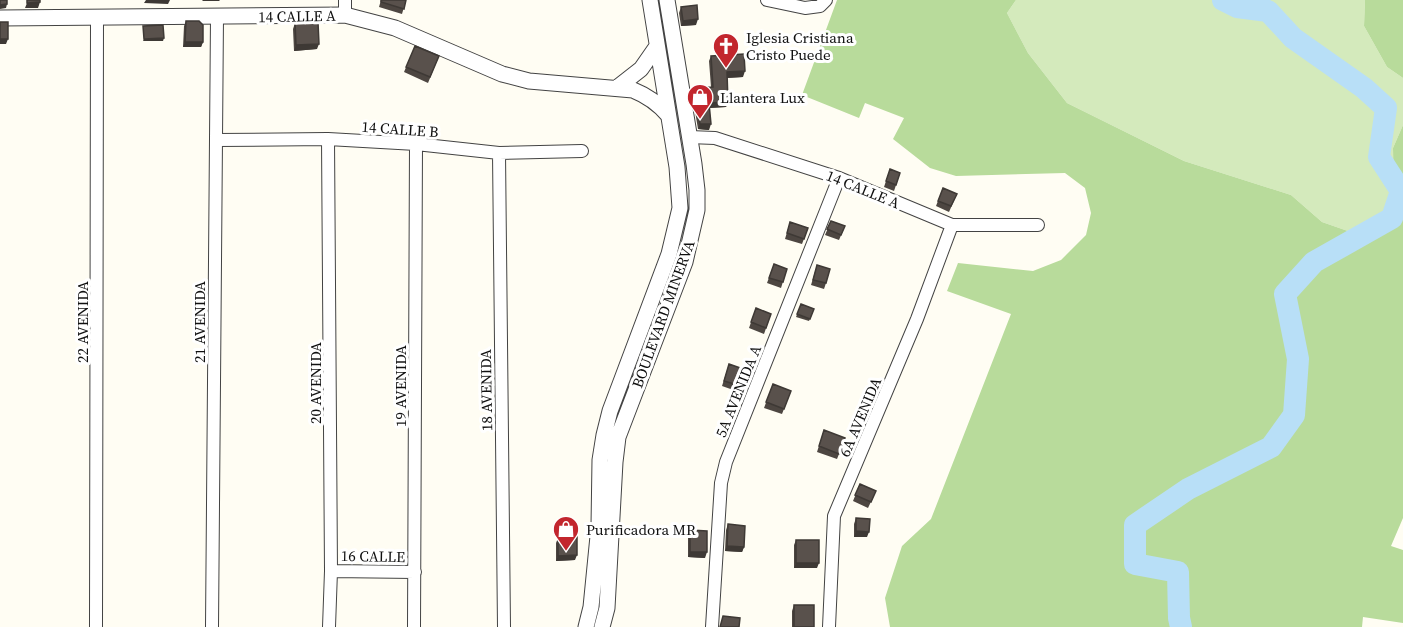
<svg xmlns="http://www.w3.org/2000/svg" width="1403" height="627" font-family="'Source Serif 4',serif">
	<rect width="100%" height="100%" fill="#fffdf3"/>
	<path fill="#d4eabc" d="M1016 0H1365L1364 26 1387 67 1403 78V125L1393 148 1394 209 1368 238 1322 222 1291 195 1184 161 1067 103 1028 53 1007 13Z"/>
	<path fill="#b8db9b" d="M837 0H1016L1007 13 1028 53 1067 103 1184 161 1291 195 1322 222 1368 238 1394 209 1393 148 1403 125V518L1391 546 1403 550V623L1363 617 1362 627H890L885 598 902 546 931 519 1011 314 947 291 958 263 1033 271 1061 260 1086 235 1091 213 1085 188 1065 173 956 176 930 168 893 139 904 118 865 103 859 118 802 95Z
		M1365 0H1403V78L1387 67 1364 26Z"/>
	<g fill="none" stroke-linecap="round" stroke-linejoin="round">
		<path stroke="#b8dff7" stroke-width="22" d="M1181 627 1179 618 1178 572 1135 564V525L1188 489 1271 447 1294 415 1298 359 1285 294 1314 262 1392 218 1401 191 1379 157 1386 108 1364 88 1293 38 1268 11 1237 7 1223 0"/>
		<g stroke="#434343" stroke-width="14">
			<path id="minor" d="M345 0V15
				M767 0 805 8 820 6 826 0
				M689 137 715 138 839 178 952 225H1038
				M328 139 331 571 329 627
				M216 140 328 139 416 144 499 153 582 151
				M499 153 504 627
				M331 571 415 572
				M96 627 97 17
				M212 627 217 17
				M414 627 416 144
				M712 627 721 483 726 462 839 178
				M829 627 834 516 917 319 952 225"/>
		</g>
		<g stroke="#434343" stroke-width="17">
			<path id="tertiary" d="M0 18 345 15 395 28 502 74 529 81 633 90C648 96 658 103 668 115
				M618 87 641 69 657 46
				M586 627 591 607 599 526 600 460 604 435 610 411 669 254 680 208 677 167 650 0
				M602 627 607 608 615 462 618 437 685 262 697 210V190L694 164 667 0"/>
		</g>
		<use href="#minor" stroke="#fff" stroke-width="12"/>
		<use href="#tertiary" stroke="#fff" stroke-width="15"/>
	</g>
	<path fill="#4d4641" d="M381 0H406L402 14 379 7Z
		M681 7 696 25 681 26 679 13Z
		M186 21 203 42 201 47H183L184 26Z
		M295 23 317 49 294 51 293 29Z
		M415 46 439 56 428 83 404 72Z
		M711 56 743 77 727 78 728 102 726 107 710 108 709 130 698 129 692 93 694 88 711 87 709 61Z
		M890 169 900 173 894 191 884 187Z
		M943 188 957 194 949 212 936 206Z
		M831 221 845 226 839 240 825 235Z
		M790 222 808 228 802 244 785 239Z
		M774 264 787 269 781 288 767 283Z
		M817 265 826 283 824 289 811 285Z
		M801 304 814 309 809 321 796 317Z
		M756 308 771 314 764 334 749 328Z
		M729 364 746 370 739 392 722 386Z
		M773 384 791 391 782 414 764 408Z
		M824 430 839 454 837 459 817 452Z
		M860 484 876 491 868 508 853 501Z
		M856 518 867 537H854V524Z
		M728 524 744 547 742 552 725 551 726 530Z
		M690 530 705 558 688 557V536Z
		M558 538 575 560 556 561V543Z
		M796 540 817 568H794V545Z
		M794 605 814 627H792V611Z"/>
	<path fill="#3e3935" d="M146 0H170L168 4 144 3Z
		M203 0H220L219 1H202Z
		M40 2 38 8H25L27 3Z
		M7 4 6 8 0 9V5Z
		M698 19 696 25 681 26 683 21Z
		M164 38 163 41H143L144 39Z
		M0 39H8L6 44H0Z
		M185 42H203L201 47H183Z
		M319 44 317 49 294 51 296 45Z
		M745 71 743 77 725 78 727 72Z
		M728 102 726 107 707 108 709 103Z
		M700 124H711L709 130 698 129Z
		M856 531 869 532 867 537H854Z
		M727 546 744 547 742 552 725 551Z
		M690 552H707L705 558 688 557Z
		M577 555 575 560 556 561 558 556Z
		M796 563H819L817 568H794Z"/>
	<path fill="#59514c" stroke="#3e3935" stroke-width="1.5" d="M0 0H7V4L0 5Z
		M27 0H40V2L27 3Z
		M381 0H406L404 9 381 2Z
		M697 5 698 19 683 21 681 7Z
		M186 21H199L203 25V42H185Z
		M0 22H8V39H0Z
		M318 22 319 44 296 45 295 23Z
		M163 25 164 38 144 39 143 26Z
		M415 46 439 56 430 77 406 67Z
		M744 54 745 71 727 72 728 102 709 103 711 124H700L694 88 713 87 711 56Z
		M890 169 900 173 896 185 886 181Z
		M943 188 957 194 951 206 938 201Z
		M831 221 845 226 841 235 827 229Z
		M790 222 808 228 804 239 787 233Z
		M774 264 787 269 783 282 769 278Z
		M817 265 830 269 826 283 813 280Z
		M801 304 814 309 810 319 797 314Z
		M756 308 771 314 766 328 751 322Z
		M729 364 746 370 741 386 724 381Z
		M773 384 791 391 784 409 766 402Z
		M824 430 845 438 839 454 819 446Z
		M860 484 876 491 871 502 855 495Z
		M856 518 870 519 869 532 856 531Z
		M728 524 745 526 744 547 727 546Z
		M690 530 707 531V552H690Z
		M577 537V555L558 556V538Z
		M796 540H819V563H796Z
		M794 605H814V627H794Z
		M723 616 740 618 739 627H720Z"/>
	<defs>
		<g id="church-pin" transform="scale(1.35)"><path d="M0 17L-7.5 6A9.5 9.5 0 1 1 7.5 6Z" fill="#c2262d" stroke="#fff"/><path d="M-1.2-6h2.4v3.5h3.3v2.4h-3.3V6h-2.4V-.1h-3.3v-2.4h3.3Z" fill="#fff"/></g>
		<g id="shop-pin" transform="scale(1.35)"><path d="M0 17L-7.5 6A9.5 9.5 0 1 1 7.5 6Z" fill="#c2262d" stroke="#fff"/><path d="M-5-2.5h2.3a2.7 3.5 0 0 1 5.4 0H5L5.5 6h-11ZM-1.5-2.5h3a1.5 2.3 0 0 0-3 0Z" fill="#fff"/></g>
	</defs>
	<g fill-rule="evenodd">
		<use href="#church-pin" x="726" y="46"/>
		<use href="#shop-pin" x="700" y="97"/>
		<use href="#shop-pin" x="566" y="529"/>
	</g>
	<g text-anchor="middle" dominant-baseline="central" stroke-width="6" stroke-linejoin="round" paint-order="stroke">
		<g font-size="15" fill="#101010" stroke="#fff">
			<text transform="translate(297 16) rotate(-1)">14 CALLE A</text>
			<text transform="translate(400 129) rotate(4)">14 CALLE B</text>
			<text transform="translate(863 189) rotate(22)">14 CALLE A</text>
			<text transform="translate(663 314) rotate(-70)">BOULEVARD MINERVA</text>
			<text transform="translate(82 322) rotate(-90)">22 AVENIDA</text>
			<text transform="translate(199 322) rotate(-90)">21 AVENIDA</text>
			<text transform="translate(315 383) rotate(-90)">20 AVENIDA</text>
			<text transform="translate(400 386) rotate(-90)">19 AVENIDA</text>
			<text transform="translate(486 390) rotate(-91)">18 AVENIDA</text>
			<text transform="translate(738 391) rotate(-68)">5A AVENIDA A</text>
			<text transform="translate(860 417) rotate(-67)">6A AVENIDA</text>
			<text transform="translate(373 556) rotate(1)">16 CALLE</text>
		</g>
		<g font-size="15" fill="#101010" stroke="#fff" text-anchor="start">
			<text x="746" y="37">Iglesia Cristiana<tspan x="746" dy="17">Cristo Puede</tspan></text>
			<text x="720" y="97">Llantera Lux</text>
			<text x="586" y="529">Purificadora MR</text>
		</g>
	</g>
</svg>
